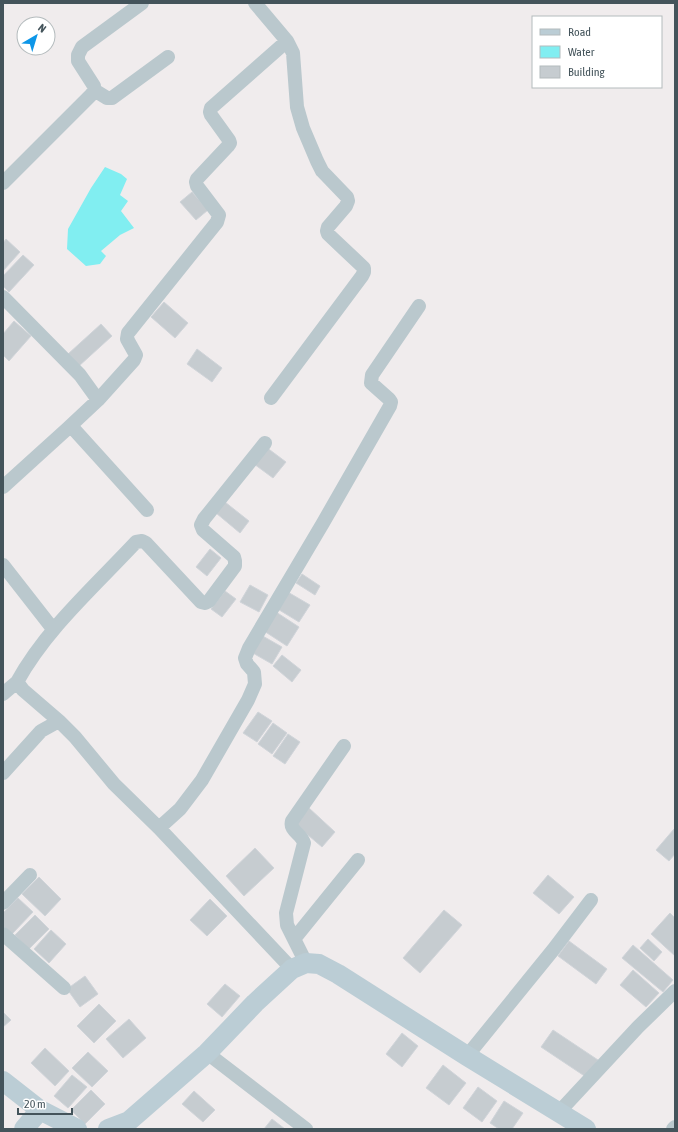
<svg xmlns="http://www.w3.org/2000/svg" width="678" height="1132" font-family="'Asap Condensed',sans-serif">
	<rect width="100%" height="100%" fill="#f0eced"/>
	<path fill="#81eef1" d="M105 167 121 174 127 179 120 195 128 201 121 211 134 228 120 235 101 251 106 256 100 264 86 266 67 249 68 229 91 188Z"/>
	<path fill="#c6ccd0" stroke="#d0d4d9" d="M192 192 208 210 196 220 180 202Z
		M6 239 20 252 3 271V243Z
		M23 255 34 265 9 292 3 286V276Z
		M164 302 188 323 175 338 151 317Z
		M14 321 31 336 9 361 3 355V334Z
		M101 324 112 336 79 366 68 354Z
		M197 349 222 368 212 382 187 364Z
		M266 447 286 462 273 478 254 464Z
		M225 502 249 521 240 533 216 513Z
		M210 549 221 558 207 576 196 567Z
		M302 574 320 586 315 595 296 583Z
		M250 585 268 595 259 612 240 602Z
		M225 591 236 599 222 617 211 609Z
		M286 591 310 605 299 622 276 608Z
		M276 612 299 627 287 646 264 631Z
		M261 635 282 647 272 664 251 652Z
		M282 655 301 670 292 682 273 666Z
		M258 712 272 721 257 742 243 733Z
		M273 723 287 733 272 754 258 744Z
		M288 734 300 742 285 764 273 756Z
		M309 808 335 832 322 847 295 824Z
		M674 829 675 830V854L669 861 656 850Z
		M255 848 274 868 244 896 226 876Z
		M548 875 574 897 559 914 533 893Z
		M39 877 61 899 45 916 22 894Z
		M18 898 33 912 12 934 3 926V913Z
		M210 899 227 916 207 936 190 920Z
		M444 910 462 925 420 973 403 958Z
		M670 913 675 918V956L651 934Z
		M35 915 49 929 29 949 15 935Z
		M51 930 66 944 49 963 34 949Z
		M648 939 662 952 654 961 640 948Z
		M569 941 607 969 596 984 558 956Z
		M633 945 673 980 663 992 622 958Z
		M633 970 659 993 646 1007 620 985Z
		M85 976 98 994 80 1007 67 989Z
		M225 984 240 996 222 1017 207 1004Z
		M99 1004 116 1021 94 1043 77 1026Z
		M3 1012 11 1020 3 1027Z
		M129 1019 146 1038 123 1058 106 1039Z
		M553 1030 598 1060 586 1077 541 1047Z
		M402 1033 418 1046 402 1067 386 1054Z
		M45 1048 69 1071 55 1086 31 1063Z
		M88 1052 108 1071 92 1087 72 1068Z
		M443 1065 466 1083 449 1105 426 1088Z
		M72 1075 87 1087 68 1108 54 1096Z
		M478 1087 497 1101 482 1122 463 1108Z
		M91 1090 105 1104 85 1124 71 1110Z
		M194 1091 215 1110 203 1122 182 1104Z
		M504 1101 523 1113 512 1129H499L490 1123Z
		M272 1119 285 1129H264Z"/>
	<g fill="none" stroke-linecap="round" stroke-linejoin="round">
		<path stroke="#bac8cd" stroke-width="14" d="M255 3 287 41 293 53 297 107 303 128 317 161 322 171 347 197 348 201 346 206 328 227 327 231 328 234 364 268V272L362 276 271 398
			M94 90 107 98H112L168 57
			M3 183 92 94 94 90V86L78 61V55L82 47 142 3
			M3 297 80 375 98 400 67 429 3 487
			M98 400 134 360 136 355 127 339 128 333 217 222 219 215 197 186 196 182 197 179 228 146 230 143 229 140 211 115 210 112 211 108 287 41
			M71 426 147 510
			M3 565 53 629
			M3 694 17 682
			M59 721 23 690 17 682C46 629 95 586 136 542L142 541 146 543 201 602 205 603 209 601 235 566V561L234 557 203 530 201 525 204 519 265 443
			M3 773 41 731 59 721 75 737 114 784 159 828 292 969
			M159 828 180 809 202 780 248 700 255 684 254 672 247 664 245 658 249 648 323 523 390 406 391 402 389 399 371 383 372 375 419 306
			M3 903 30 875
			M3 934 64 988
			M294 939 358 860
			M306 963 287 925 286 913 304 843C302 834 289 831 292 821L344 746
			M207 1053 306 1129
			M467 1056 553 950 591 900
			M559 1112 638 1027 675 991
			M673 1129 675 1127"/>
		<path stroke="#bbcdd5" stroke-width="20" d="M3 1081 40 1110 77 1129
			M24 1129 40 1110
			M108 1129 129 1121 207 1053 255 1003 292 969 306 963 319 964 338 974 467 1056 586 1129"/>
	</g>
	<rect width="678" height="1132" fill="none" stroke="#44545b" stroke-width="8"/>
	<rect x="532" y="16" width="130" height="72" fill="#ffffff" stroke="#b4bbbd"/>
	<rect x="540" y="29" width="20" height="6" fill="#bbcdd5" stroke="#b4bbbd"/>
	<text x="568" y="36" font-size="12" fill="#44545b">Road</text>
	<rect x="540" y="46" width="20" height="12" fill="#81eef1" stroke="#b4bbbd"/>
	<text x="568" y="56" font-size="12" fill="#44545b">Water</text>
	<rect x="540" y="66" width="20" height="12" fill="#c6ccd0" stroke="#b4bbbd"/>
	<text x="568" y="76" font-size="12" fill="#44545b">Building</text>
	<g transform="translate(36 36) rotate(38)"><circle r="19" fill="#ffffff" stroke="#b4bbbd"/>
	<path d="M0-3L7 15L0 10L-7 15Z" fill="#0d96e8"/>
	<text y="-6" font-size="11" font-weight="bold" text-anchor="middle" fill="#44545b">N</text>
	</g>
	<path d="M18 1108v6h54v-6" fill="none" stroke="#44545b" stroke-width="2"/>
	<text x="24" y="1108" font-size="12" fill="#44545b" stroke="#ffffff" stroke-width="3" paint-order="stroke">20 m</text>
</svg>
